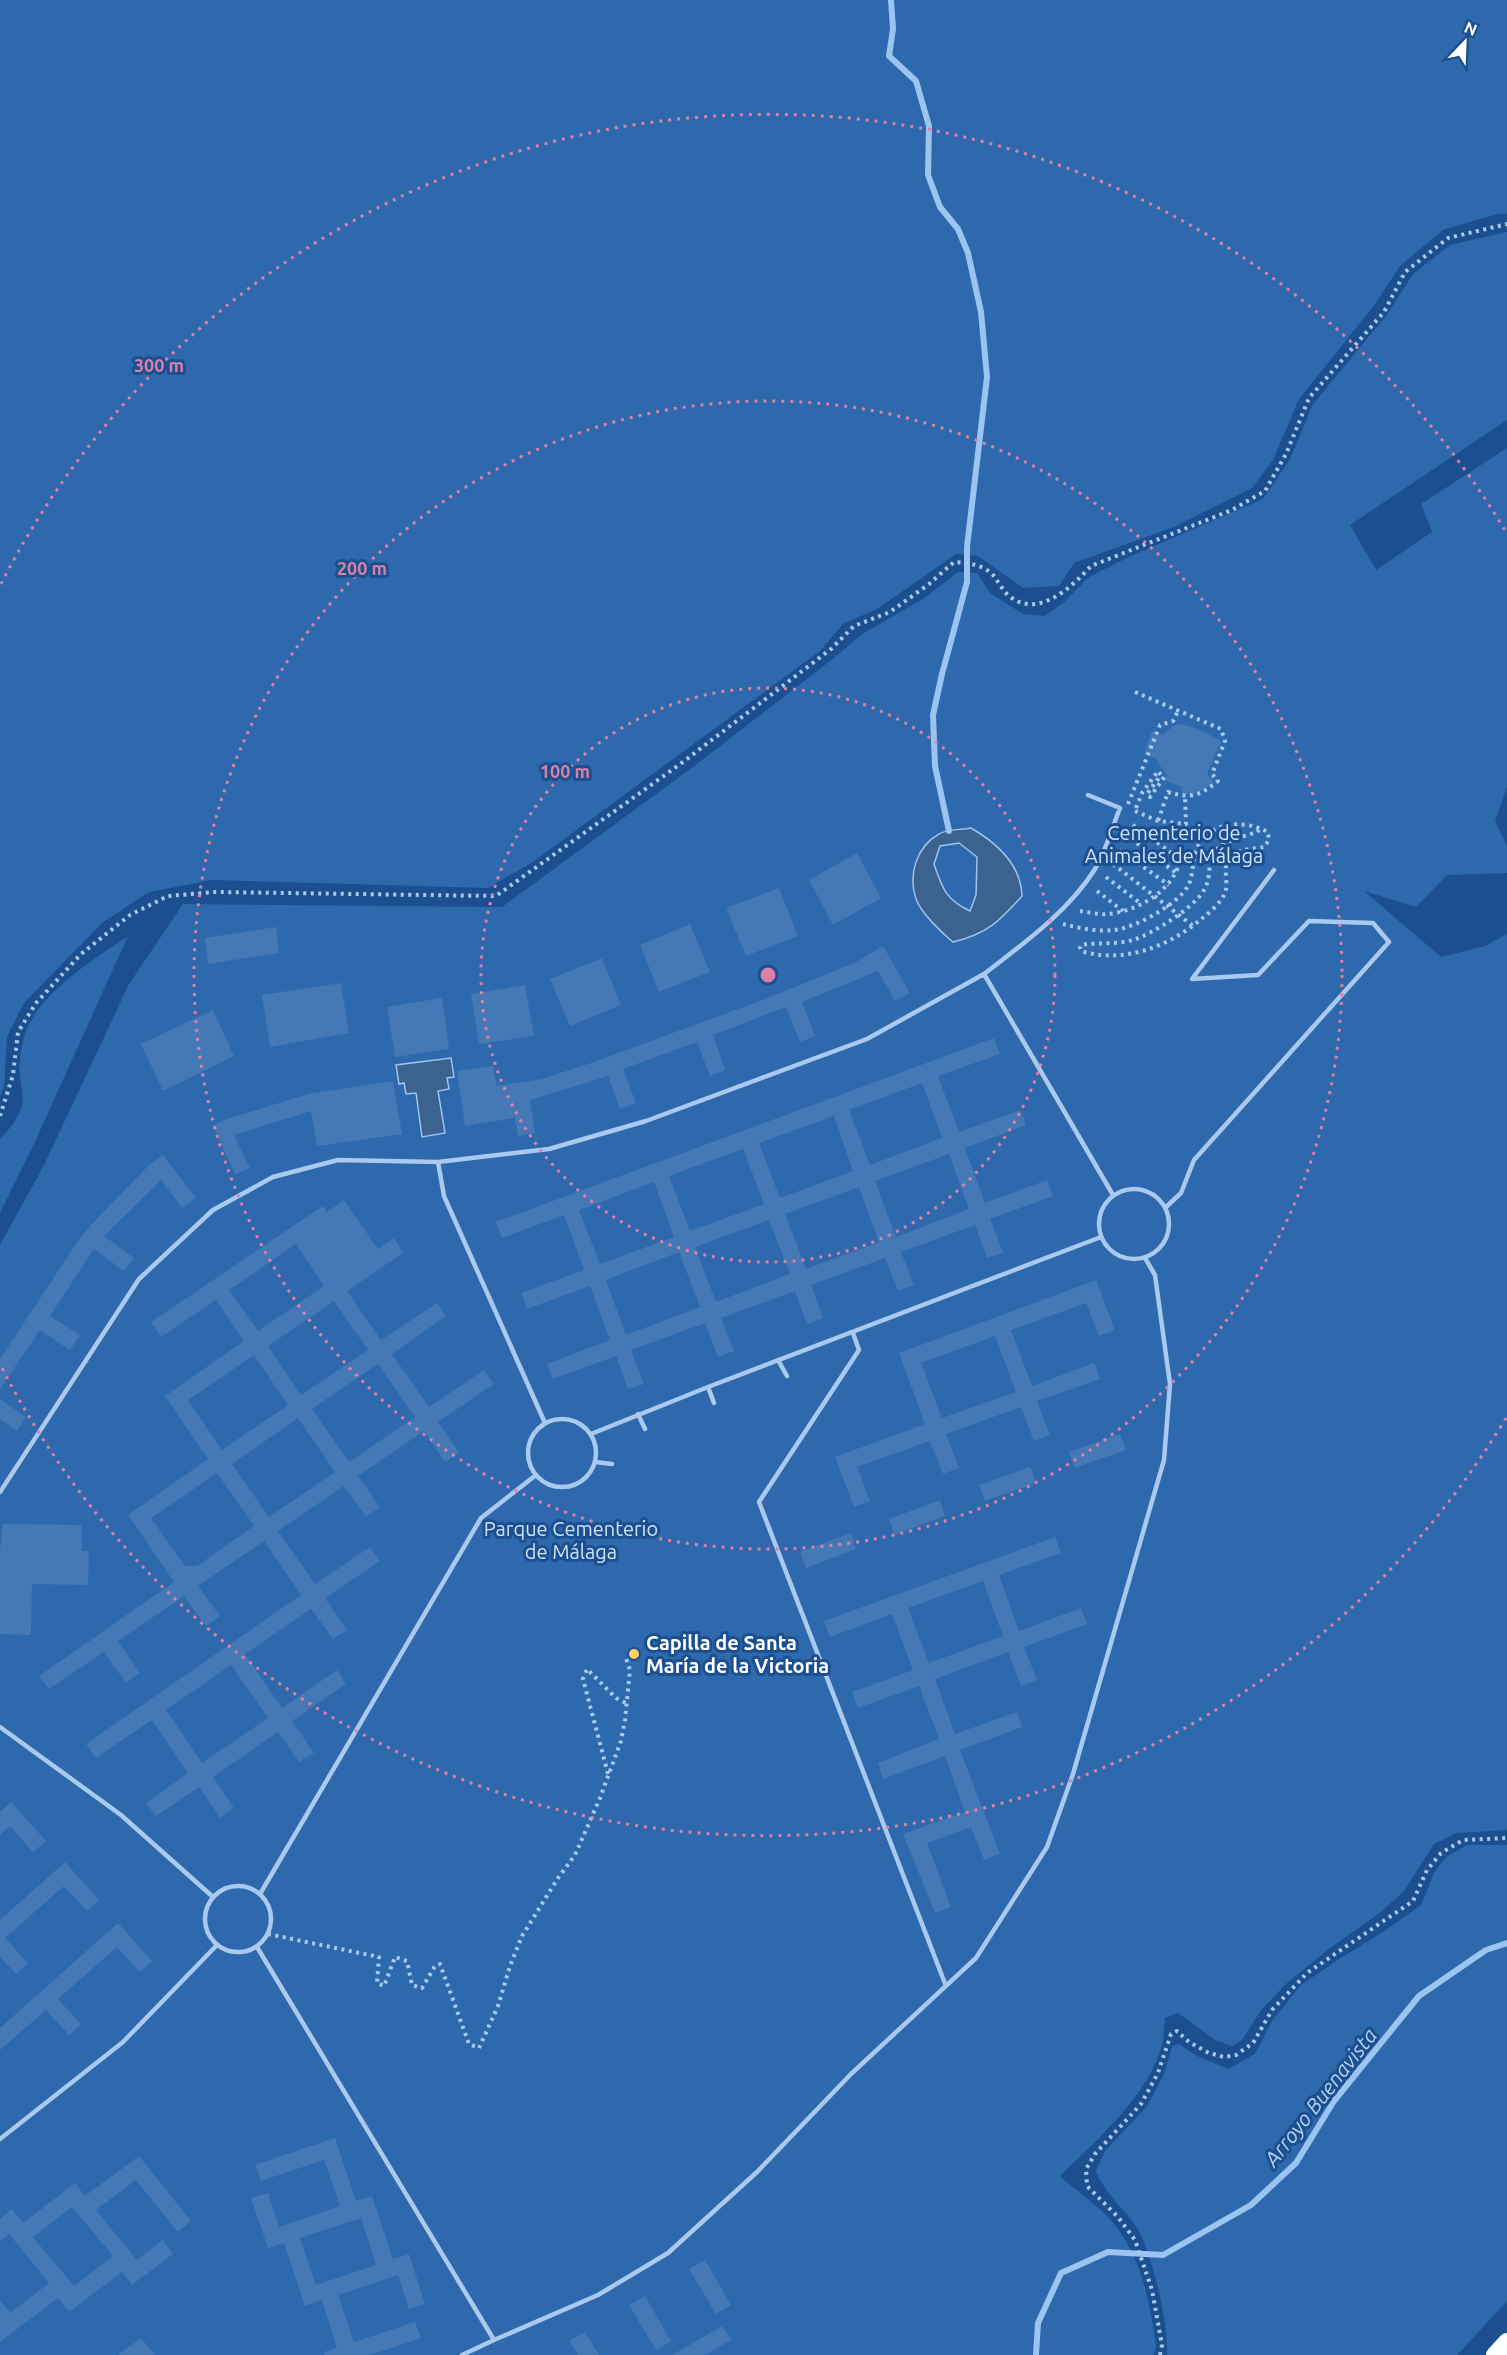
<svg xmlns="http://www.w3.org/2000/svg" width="1507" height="2355" font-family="Ubuntu,sans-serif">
	<rect width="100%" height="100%" fill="#1b4f8f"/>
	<path fill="#2e69ad" d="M0 0H1507V214H1497L1443 230 1400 266 1375 304 1299 399 1273 460 1252 488 1174 527 1074 563 1059 586 1023 588 978 556 956 554 877 609 843 624 820 651 533 862 488 888 212 880 149 892 102 923 24 1003 7 1037 4 1087 0 1096Z
		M1507 232V420L1350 525 1376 570 1432 532 1421 504 1507 448V787L1495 821 1507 846V873L1447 875 1416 907 1364 891 1441 957 1485 946 1507 934V1830L1457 1833 1434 1844 1404 1891 1381 1912 1330 1948 1287 1983 1261 2010 1242 2040 1232 2046 1215 2040 1178 2013 1165 2018C1164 2026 1164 2034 1163 2041 1152 2092 1096 2141 1060 2176 1076 2191 1103 2209 1115 2225 1143 2261 1150 2303 1156 2346L1154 2355H0V1245L44 1165 129 984 183 904 502 907 689 770 834 658 862 634 923 599 958 572 977 573 990 593 1023 614 1045 616 1063 603 1089 577 1133 555 1263 499 1290 459 1313 404 1386 316 1413 274 1450 245Z
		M128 936 34 1144 0 1213V1139C8 1131 20 1116 22 1105 24 1097 21 1085 20 1077 18 1060 22 1035 32 1019 52 985 96 958 128 936Z
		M1467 1845H1507V2301L1457 2355H1167C1169 2326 1152 2252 1137 2228 1124 2208 1105 2194 1096 2171L1105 2151 1147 2106 1164 2074 1172 2046 1179 2044 1197 2056 1228 2069 1255 2054 1272 2021 1300 1986 1333 1963 1386 1930 1421 1905 1435 1871 1446 1857Z"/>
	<path fill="#3c6290" stroke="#9cc4f0" stroke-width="1.5" fill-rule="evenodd" d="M971 828C997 843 1021 864 1022 896 1000 921 987 934 953 942 942 933 921 913 916 899 908 875 916 847 939 834 946 829 962 830 971 828ZM959 843 977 857 976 895 970 911C946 900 942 888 934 864L940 846Z
		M451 1058 454 1077 447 1078 449 1089 438 1091 445 1133 422 1137 416 1093 406 1094 404 1083 399 1084 396 1065Z"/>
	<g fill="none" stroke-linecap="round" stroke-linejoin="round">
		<path stroke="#9cc4f0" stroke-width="6" d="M891 0 893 29 889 56 916 81 929 126 928 175 940 207 958 229 968 253 981 312 987 377 967 547V582L942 674 933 715 935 766 949 831
			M1036 2355 1038 2323 1061 2273 1108 2252 1163 2255 1251 2205 1296 2163 1334 2101 1419 1996 1486 1950 1507 1943"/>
	</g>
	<path fill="#4478b7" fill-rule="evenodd" d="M1181 724 1196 728 1221 741 1207 774 1214 783 1199 792 1182 795V787L1164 780 1167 776 1155 758 1144 754 1152 731 1162 735 1173 726Z
		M857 853 881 898 833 925 809 880Z
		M779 888 798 936 746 956 726 908Z
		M690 924 710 972 659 992 640 945Z
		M276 927 279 953 208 964 205 938Z
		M883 946 910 993 895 1001 878 971 802 1002 815 1036 800 1042 786 1007 713 1035 725 1070 710 1076 697 1042 623 1069 636 1103 620 1109 608 1076 530 1100 535 1133 518 1136 515 1118 465 1126 457 1071 493 1066 497 1086 542 1079 591 1063 768 998 856 962Z
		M602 958 621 1005 570 1026 550 979Z
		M341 983 349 1033 270 1047 262 995Z
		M525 985 534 1036 479 1044 471 994Z
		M442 998 449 1049 395 1057 387 1007Z
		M213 1010 234 1056 163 1091 141 1044Z
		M994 1038 1000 1054 938 1076 959 1132 1021 1110 1026 1125 965 1148 985 1203 1047 1180 1053 1196 990 1219 1003 1253 987 1258 975 1225 901 1252 914 1285 898 1291 885 1258 811 1285 823 1318 807 1324 795 1291 721 1318 734 1351 718 1357 705 1323 631 1350 644 1384 628 1389 616 1356 553 1379 547 1364 610 1340 590 1286 527 1309 521 1293 584 1270 564 1215 502 1238 496 1222ZM922 1083 942 1138 870 1165 849 1110ZM834 1116 853 1171 780 1198 759 1143ZM743 1149 764 1204 690 1231 669 1176ZM949 1154 969 1209 896 1237 875 1181ZM654 1182 674 1237 600 1264 579 1210ZM859 1187 879 1242 806 1269 785 1214ZM769 1220 790 1274 716 1302 695 1247ZM679 1252 700 1307 626 1335 606 1280Z
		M393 1081 402 1134 317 1146 311 1111 234 1135 250 1168 235 1174 213 1126 224 1120 308 1094Z
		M163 1155 196 1198 182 1208 161 1180 104 1236 134 1258 124 1271 94 1249 50 1316 80 1335 70 1350 40 1330 0 1389V1359L78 1241 90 1226 149 1165Z
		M344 1200 378 1249 394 1238 403 1253 347 1291 381 1340 437 1303 446 1316 392 1354 429 1407 484 1370 494 1384 438 1422 459 1453 445 1462 424 1431 358 1476 380 1507 366 1517 344 1486 278 1531 315 1584 370 1547 380 1561 325 1598 347 1630 333 1639 311 1609 245 1654 282 1708 337 1670 346 1684 292 1721 314 1753 299 1762 278 1732 213 1777 234 1808 220 1818 199 1787 156 1816 146 1803 188 1773 152 1720 96 1758 86 1744 301 1595 264 1541 198 1586 220 1616 206 1626 184 1596 118 1641 140 1673 126 1683 104 1652 49 1689 39 1676 174 1582 128 1515 208 1459 165 1396 244 1341 216 1300 161 1337 151 1322 323 1206 327 1212ZM296 1244 324 1286 258 1331 229 1290ZM334 1301 368 1350 301 1395 268 1346ZM254 1355 288 1405 222 1450 188 1400ZM378 1364 415 1417 349 1462 312 1409ZM298 1418 335 1472 269 1517 232 1464ZM217 1473 254 1526 197 1566H185L151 1518ZM231 1665 268 1718 202 1763 166 1710Z
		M1096 1280 1115 1330 1099 1336 1086 1303 1011 1330 1032 1386 1094 1363 1100 1379 1037 1401 1050 1435 1034 1441 1021 1407 946 1434 959 1468 943 1474 930 1441 857 1467 870 1501 854 1507 835 1457 925 1424 899 1353ZM995 1336 1016 1392 942 1418 921 1363Z
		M0 1399 26 1417 17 1431 0 1419Z
		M1120 1434 1126 1450 1075 1468 1069 1452Z
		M1030 1467 1036 1483 985 1501 979 1485Z
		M940 1500 945 1516 895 1535 889 1519Z
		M3 1524 82 1525V1551H89L88 1585 32 1584 31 1635 0 1634V1550Z
		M851 1533 856 1549 806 1568 800 1552Z
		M1055 1537 1061 1553 999 1575 1019 1631 1081 1608 1087 1624 1024 1647 1037 1680 1021 1686 1008 1652 935 1679 955 1734 1017 1712 1022 1727 960 1750 1000 1854 984 1860 971 1827 927 1843 951 1907 935 1913 903 1834 965 1812 945 1756 883 1779 878 1763 939 1739 919 1686 858 1708 852 1692 913 1670 892 1614 830 1637 824 1621ZM983 1581 1003 1636 929 1663 908 1608Z
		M11 1802 46 1841 33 1852 10 1826 0 1835V1812Z
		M65 1862 99 1900 87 1911 64 1886 5 1938 28 1963 16 1974 0 1957V1920Z
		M118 1923 152 1961 140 1972 117 1947 58 1999 81 2024 69 2035 46 2010 0 2050V2028Z
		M335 2138 356 2201 372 2196 393 2259 409 2254 425 2304 409 2309 398 2275 338 2295 354 2342 415 2322 421 2338 370 2355H325L324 2352 337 2348 322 2300 305 2306 284 2243 268 2248 251 2198 268 2193 279 2227 340 2206 324 2160 261 2181 255 2165ZM361 2218 376 2265 316 2285 300 2238Z
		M139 2156 191 2221 178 2232 136 2180 96 2210 137 2260 163 2240 173 2254 132 2285 122 2272 69 2312 58 2298 0 2342V2300L10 2313 49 2283 9 2234 0 2241V2219L12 2209 23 2223 75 2183 85 2196ZM72 2207 113 2256 74 2286 33 2237Z
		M705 2260 731 2305 716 2314 689 2269Z
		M645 2296 671 2341 656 2350 629 2305Z
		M722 2326 731 2340 705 2355H672Z
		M585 2332 599 2355H578L569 2341Z
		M141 2338 155 2355H118Z"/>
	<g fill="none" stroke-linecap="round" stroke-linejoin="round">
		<path stroke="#a9c9ee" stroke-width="4" stroke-dasharray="3 4.5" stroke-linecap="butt" d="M1135 692 1221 729 1225 741 1212 774 1218 781C1200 796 1190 799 1168 792L1158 821
			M1128 804 1160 725 1173 721 1178 711
			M1136 808 1142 793 1158 771 1161 775 1147 794 1150 797 1165 776
			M1135 811 1158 821 1186 824 1185 797
			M1125 834 1176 873
			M1119 850 1169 885
			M1113 864 1193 926
			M1106 877 1140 903
			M1097 891 1123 911
			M1080 911C1089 912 1099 915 1108 914 1138 911 1175 890 1180 859L1130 823
			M1063 924C1079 928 1097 932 1114 930 1135 928 1177 905 1188 886 1193 878 1192 864 1195 854 1204 822 1242 818 1268 832L1269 840 1264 847C1254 849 1236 849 1229 857 1222 867 1229 882 1225 893 1220 904 1209 913 1200 920 1168 947 1122 964 1081 951L1080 948 1081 945 1087 944C1101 943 1119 944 1133 940 1152 934 1194 908 1204 890 1209 882 1209 872 1210 863 1212 842 1240 838 1257 832L1261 828
			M0 1116 13 1075 18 1032 36 1003 81 954 130 915 168 896 215 892 496 896 679 765 831 649 854 626 890 612 929 584 954 562C968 563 982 564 993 575 998 581 1002 589 1007 594 1036 621 1071 588 1091 566L1232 510 1265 491 1286 454 1309 398 1384 312 1405 272 1448 238 1507 224
			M608 1774 583 1679 587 1669 616 1698 626 1703
			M268 1934 379 1957 377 1983 384 1986 395 1957 407 1961 412 1985 422 1988 435 1966 440 1964 469 2044 479 2048 498 2006 510 1966 522 1936 558 1878 575 1855 600 1798 621 1741 625 1720 630 1670 625 1655
			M1160 2355 1162 2345 1152 2290 1135 2240 1118 2217 1087 2186 1086 2169 1095 2154 1141 2104 1158 2073 1171 2034 1177 2031 1189 2042 1209 2053 1224 2057 1236 2055 1253 2043 1272 2010 1307 1973 1413 1901 1427 1870 1441 1853 1463 1840 1507 1838"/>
		<path stroke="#a9c9ee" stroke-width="4.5" d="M984 974C1023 944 1069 911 1095 869 1106 851 1112 828 1120 808L1088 795
			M438 1162 444 1196 545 1423
			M1099 1224a35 35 0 1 1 70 0a35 35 0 1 1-70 0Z
			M1166 1207 1181 1193 1194 1160 1389 942 1373 923 1309 921 1258 975 1192 979 1274 870
			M853 1333 859 1350 759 1502 946 1986
			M778 1360 787 1376
			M708 1387 714 1403
			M638 1414 645 1429
			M528 1453a34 34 0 1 1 68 0a34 34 0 1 1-68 0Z
			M591 1434 708 1387 1101 1237
			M595 1462 612 1464
			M0 1492 139 1279 213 1210 273 1177 338 1160 438 1162 549 1149 646 1121 867 1039 984 974 1113 1195
			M0 1727 121 1815 213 1897
			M205 1919a33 33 0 1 1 66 0a33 33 0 1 1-66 0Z
			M260 1894 481 1518 536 1475
			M257 1947 494 2340 598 2295 668 2253 757 2172 851 2074 976 1958 1047 1847 1073 1774 1164 1460 1170 1384 1155 1275 1145 1258
			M0 2139 123 2042 217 1945
			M462 2355 494 2340"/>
		<path stroke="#fff" stroke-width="18" d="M1495 2355 1507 2342"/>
	</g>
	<g fill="none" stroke="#dd80a5" stroke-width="3" stroke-dasharray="3 6">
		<circle cx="768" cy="975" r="287"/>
		<circle cx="768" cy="975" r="574"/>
		<path d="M1506 1418A861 861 0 0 1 1 1366M1 584A861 861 0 0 1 1506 532"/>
	</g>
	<circle fill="#ffd166" stroke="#1b4f8f" stroke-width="2" cx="634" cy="1654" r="6"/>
	<g text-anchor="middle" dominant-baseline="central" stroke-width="6" stroke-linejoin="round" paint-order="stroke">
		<g font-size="20" fill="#cfe3fa" stroke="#1b4f8f">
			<text x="1174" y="832">Cementerio de<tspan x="1174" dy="23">Animales de Málaga</tspan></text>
			<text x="571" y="1528">Parque Cementerio<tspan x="571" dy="23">de Málaga</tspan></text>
		</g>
		<g font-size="20" font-weight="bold" fill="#fff" stroke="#1b4f8f" text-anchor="start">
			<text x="646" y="1642">Capilla de Santa<tspan x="646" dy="23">María de la Victoria</tspan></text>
		</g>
		<g font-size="21" font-style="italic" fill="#b5d3f5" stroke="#1b4f8f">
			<text transform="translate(1320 2097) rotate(-52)">Arroyo Buenavista</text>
		</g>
	</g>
	<circle cx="768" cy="975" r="9" fill="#dd80a5" stroke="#1b4f8f" stroke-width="3"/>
	<g font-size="18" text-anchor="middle" font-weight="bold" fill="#dd80a5" stroke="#1b4f8f" stroke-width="6" stroke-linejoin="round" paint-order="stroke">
		<text x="159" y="372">300 m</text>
		<text x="362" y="575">200 m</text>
		<text x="565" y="778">100 m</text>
	</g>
	<g transform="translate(1465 42) rotate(23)" stroke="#1b4f8f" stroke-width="4.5" paint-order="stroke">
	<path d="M0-4.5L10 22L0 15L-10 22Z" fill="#ffffff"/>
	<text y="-9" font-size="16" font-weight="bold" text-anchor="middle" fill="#ffffff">N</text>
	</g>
</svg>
